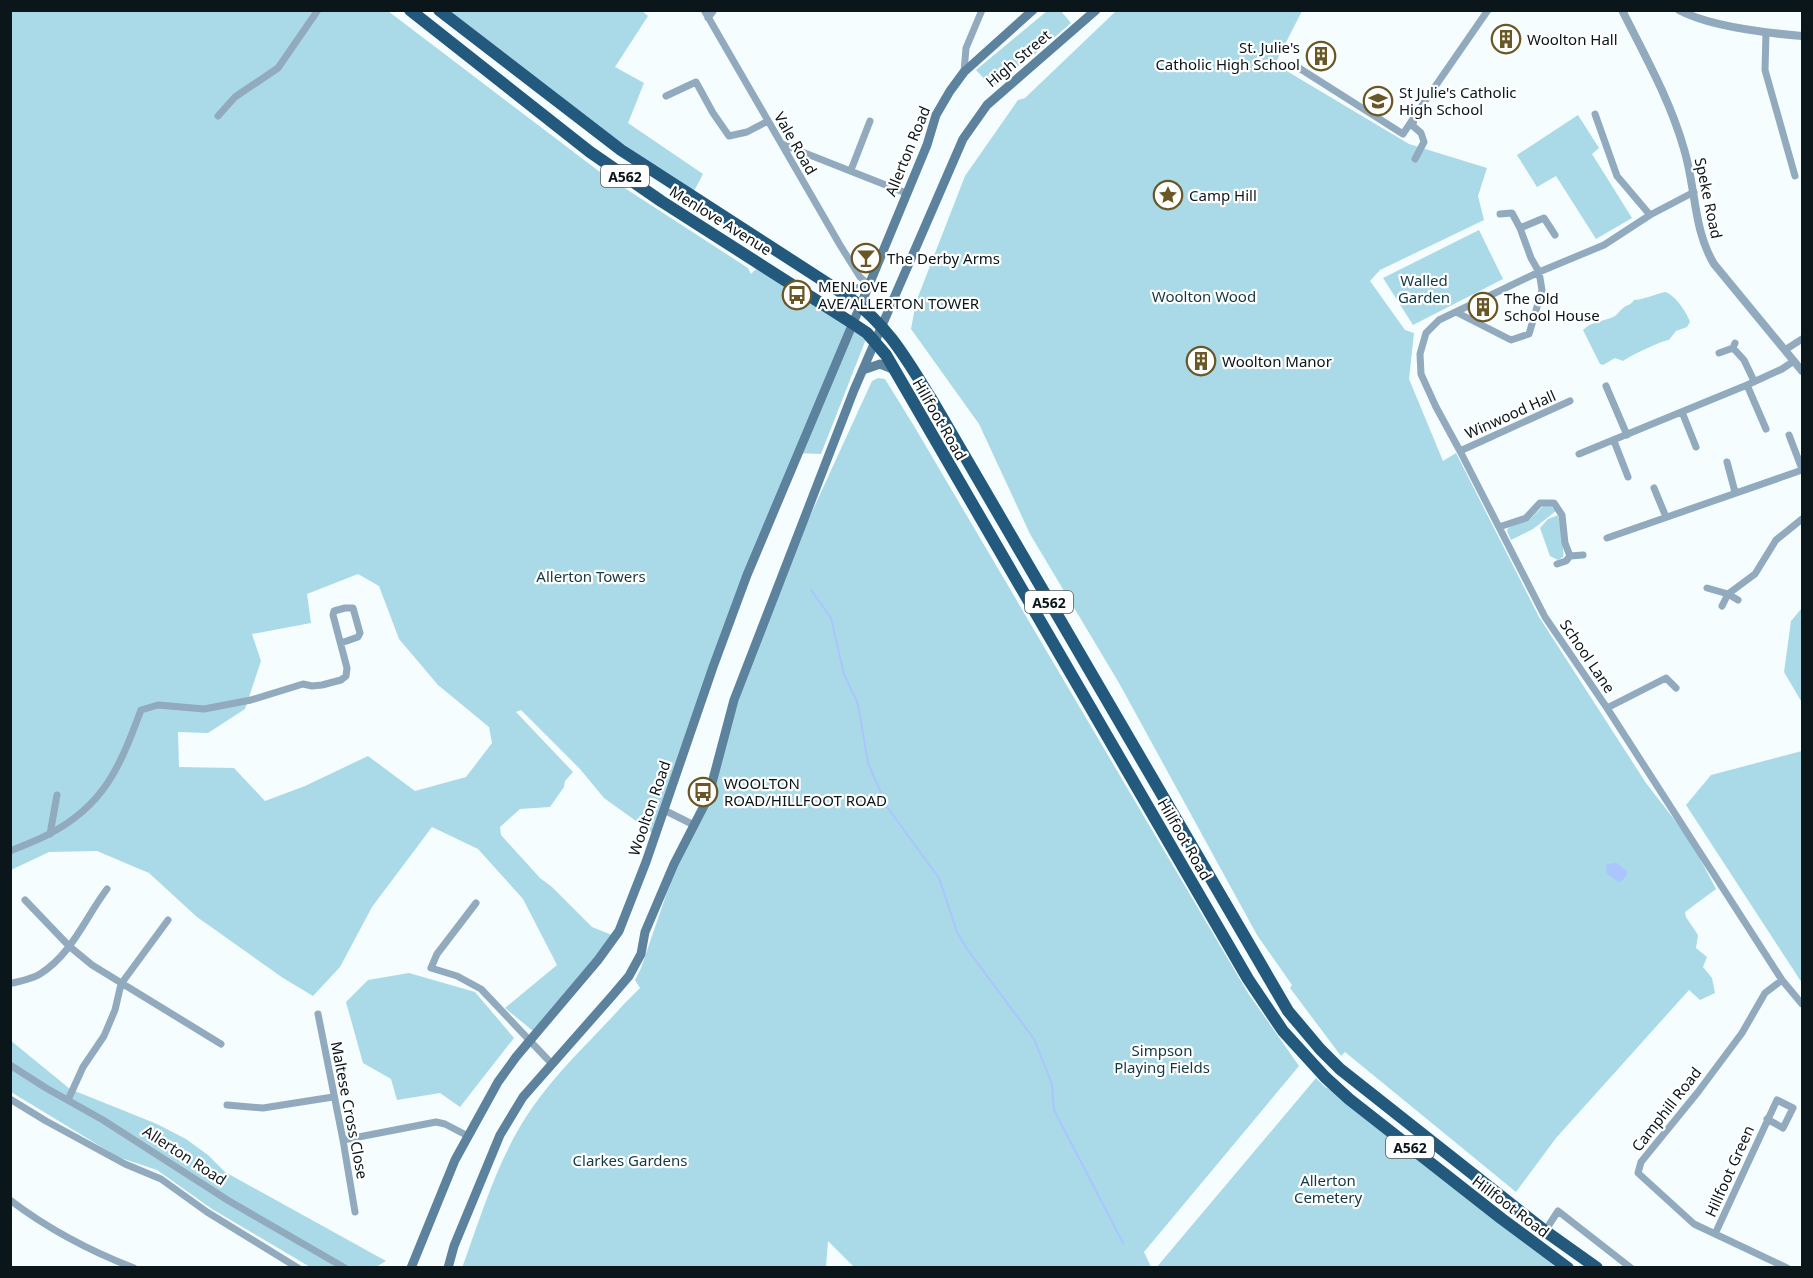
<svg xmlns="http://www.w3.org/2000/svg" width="1813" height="1278" font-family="'Noto Sans',sans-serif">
	<rect width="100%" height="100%" fill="#f6fdfe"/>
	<path fill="#aadae7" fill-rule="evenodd" d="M641 10 648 16 615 67 644 83 628 123 703 174 693 193 599 127 448 11Z
		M10 11H388L600 172 748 268 751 274 756 269 791 288 866 339 821 454 794 453 654 834 604 798 580 769 521 710 516 712 573 772 565 781 564 787 550 807 520 809 500 827 501 835 540 878 552 887 592 927 612 935 599 955 533 1031 505 1008 557 965 523 899 478 849 432 827 372 907 340 967 313 996 283 978 197 917 149 873 97 851 49 852 11 870ZM358 574 379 586 399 639 438 685 489 727 492 743 466 777 415 791 368 756 305 786 265 801 234 768 179 767 178 732 208 733 245 709 261 661 252 634 311 623 307 594Z
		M1047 11H1061L1071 23 1034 55 1011 71 996 85 989 84 976 70Z
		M1116 11H1302L1275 64 1409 144 1487 168 1478 196 1484 220 1380 270 1370 281 1405 330 1414 333 1409 379 1443 461 1456 453 1539 617 1646 783 1690 840 1716 889 1685 912 1686 917 1698 935 1696 948 1707 957 1703 967 1712 978 1715 993 1700 1000 1689 990 1556 1138 1516 1192 1345 1052 1341 1056 1290 988 1292 985 1257 935 1119 683 1030 534 979 424 911 329 916 302 965 176 1018 100 1025 98Z
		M1578 115 1599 148 1592 154 1632 218 1596 239 1556 176 1537 187 1517 155Z
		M1479 230 1503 279 1413 325 1383 278Z
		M1665 292C1674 294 1687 312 1690 322L1687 327 1676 331 1669 340C1663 340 1628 357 1623 361L1615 358 1603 365 1600 364 1583 330C1593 320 1604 322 1615 316 1618 314 1619 311 1622 309 1627 304 1630 306 1634 300 1642 300 1656 294 1665 292Z
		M878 378 885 379 914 426 1248 993 1299 1066 1144 1252 1151 1267H854L828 1241 826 1267 462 1268C482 1213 499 1155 532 1108 558 1070 594 1038 624 1004L640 988 635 980 641 968 676 866 710 800 736 704 805 527 872 381Z
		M1544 505H1550L1556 511 1533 529 1511 540 1507 531 1508 528 1530 519Z
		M1558 515C1560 522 1565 552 1563 557L1558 560 1550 556 1540 528 1548 519Z
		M1802 608V708L1801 701 1784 672 1791 621Z
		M1802 751V983L1686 805 1711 775Z
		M409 973 475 992 514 1038 460 1107 440 1093 397 1100 391 1079 363 1063 346 1002 368 980Z
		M10 1040 70 1089 157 1124 186 1139 208 1155 225 1172 386 1261 376 1267H310L212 1209 157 1170 118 1157 11 1092Z
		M1316 1078 1325 1087 1331 1090 1557 1267 1156 1268Z"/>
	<path fill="#abc5ff" d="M1612 863H1617L1627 871C1627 877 1624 880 1619 882L1607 874 1606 865Z"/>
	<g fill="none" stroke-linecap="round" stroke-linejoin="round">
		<path stroke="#abc5ff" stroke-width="2" d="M811 590 831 618 844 674 858 704 868 763 887 807 939 878 957 932 967 949 1034 1039 1052 1084 1054 1110 1123 1243"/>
		<path stroke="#91aabd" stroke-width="7" d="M704 10 840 245 860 277 869 285
			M708 18 714 10
			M1766 33 1765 70 1795 176
			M1299 68 1403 134 1413 119
			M964 72 966 48 982 10
			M666 96 696 82 713 113 729 136 747 132 768 121
			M1595 114 1617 176 1650 215
			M218 116 235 97 278 68 318 10
			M782 144 906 193
			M1415 159 1424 142 1421 133 1413 126 1414 117 1488 10
			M851 170 870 121
			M1694 192 1650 215 1604 245 1539 272 1439 320 1426 333 1420 354 1421 374 1436 407 1460 451 1545 617 1607 708 1782 980 1802 1004
			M1520 228 1544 218 1555 235
			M1456 312 1511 340 1529 334 1542 290 1539 272 1531 258 1520 228 1512 213 1500 214
			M1733 348 1744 360 1754 381
			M1785 350 1802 339
			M1719 353 1733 348 1735 343
			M1747 385 1766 429
			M1606 386 1627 435
			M1682 412 1696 447
			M1789 435 1802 469
			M1614 441 1628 477
			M1460 451 1570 401
			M1579 454 1747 385 1782 369 1794 361
			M1727 462 1735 492
			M1654 488 1666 517
			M1499 527 1526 518 1540 503H1554L1562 515 1565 543 1570 556
			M1607 538 1802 470
			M1557 564 1566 561 1570 556 1583 555
			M1707 588 1728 594 1738 600
			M1722 606 1728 594 1755 574 1776 540 1802 519
			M1607 708 1666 678 1676 688
			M664 810 694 825
			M50 834 57 795
			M10 851C23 845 37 841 49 834 105 805 120 766 141 710L158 705 204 709 251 700 303 684 312 686 322 685 341 680 346 676 347 668 333 615 334 611 345 608H353L360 633 358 637 341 643
			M25 900 69 946 92 965 221 1044
			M476 903 437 954 431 968 457 976 481 989 551 1063
			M1782 980 1765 993 1742 1033 1698 1092 1641 1162 1638 1173 1694 1224 1787 1268
			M13 983C21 981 32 979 40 974 72 954 85 918 107 889
			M318 1014 343 1140 355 1212
			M10 1065 46 1088 103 1120 229 1201 345 1268
			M10 1099 46 1121 125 1164 161 1179 207 1212 298 1268
			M68 1100 83 1067 104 1036 115 1010 121 984 168 920
			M227 1105 263 1108 333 1097
			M343 1140 436 1122 445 1124 468 1136
			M10 1200C48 1229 90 1251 134 1268
			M1545 1231 1558 1211 1631 1268
			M1715 1234 1777 1100 1793 1108 1783 1128 1767 1119"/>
		<path stroke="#91aabd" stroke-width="8" d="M1622 10C1645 56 1670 100 1684 149 1696 188 1693 229 1714 264L1802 371
			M1679 10C1710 27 1767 33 1802 36"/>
		<path stroke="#5d829d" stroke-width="9" d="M840 291 849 292 869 285
			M863 370 880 364 895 370
			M411 1268 455 1160 498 1082 516 1057 598 960 619 931 646 862 713 667 747 575 869 285 927 145 936 115 950 91 964 72 1033 10
			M448 1268 454 1246 500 1135 523 1097 612 996 629 976 641 954 645 932 674 864 708 798 734 700 854 390 963 139 987 105 1096 10"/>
		<path stroke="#22597c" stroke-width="12" d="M410 10 590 152 661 201 852 323 867 333 886 355 1248 979 1283 1031 1325 1077 1349 1099 1502 1219 1568 1268
			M439 10 621 150 850 298C890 328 906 359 932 400L1288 1011 1320 1049 1340 1069 1545 1231 1597 1268"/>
	</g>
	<defs>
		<g id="building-ring" transform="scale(1.5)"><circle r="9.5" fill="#fff" stroke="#695725" stroke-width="1.5"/><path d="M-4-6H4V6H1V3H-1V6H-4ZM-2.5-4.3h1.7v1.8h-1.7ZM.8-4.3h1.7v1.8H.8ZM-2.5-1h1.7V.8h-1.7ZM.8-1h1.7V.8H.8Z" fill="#695725"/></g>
		<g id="school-ring" transform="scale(1.5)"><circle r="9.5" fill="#fff" stroke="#695725" stroke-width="1.5"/><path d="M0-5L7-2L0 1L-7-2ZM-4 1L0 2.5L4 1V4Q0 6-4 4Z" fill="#695725"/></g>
		<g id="sight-ring" transform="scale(1.5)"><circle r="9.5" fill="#fff" stroke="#695725" stroke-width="1.5"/><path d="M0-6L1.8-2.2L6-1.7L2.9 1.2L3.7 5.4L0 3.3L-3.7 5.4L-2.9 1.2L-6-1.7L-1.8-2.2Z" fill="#695725"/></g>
		<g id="bar-ring" transform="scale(1.5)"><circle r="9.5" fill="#fff" stroke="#695725" stroke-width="1.5"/><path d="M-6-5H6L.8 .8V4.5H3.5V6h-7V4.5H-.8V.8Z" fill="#695725"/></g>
		<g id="bus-ring" transform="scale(1.5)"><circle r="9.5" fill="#fff" stroke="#695725" stroke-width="1.5"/><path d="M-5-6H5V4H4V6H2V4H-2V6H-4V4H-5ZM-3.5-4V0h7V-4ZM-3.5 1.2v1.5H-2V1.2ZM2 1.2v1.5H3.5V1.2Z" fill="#695725"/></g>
	</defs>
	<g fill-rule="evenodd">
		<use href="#building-ring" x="1506" y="39"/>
		<use href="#building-ring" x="1321" y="56"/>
		<use href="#school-ring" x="1378" y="101"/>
		<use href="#sight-ring" x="1168" y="195"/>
		<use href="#bar-ring" x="866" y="258"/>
		<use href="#bus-ring" x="797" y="295"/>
		<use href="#building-ring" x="1483" y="307"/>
		<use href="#building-ring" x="1201" y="361"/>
		<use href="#bus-ring" x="703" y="792"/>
	</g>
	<g text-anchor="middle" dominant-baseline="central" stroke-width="4.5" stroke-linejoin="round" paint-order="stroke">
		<g fill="#fff" stroke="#545c5e" stroke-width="1.5">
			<rect x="601" y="165" width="48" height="22" rx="4.5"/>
			<rect x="1025" y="591" width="48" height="22" rx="4.5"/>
			<rect x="1386" y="1136" width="48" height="22" rx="4.5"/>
		</g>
		<g font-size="14" font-weight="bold" fill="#0a1619">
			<text x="625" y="176">A562</text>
			<text x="1049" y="602">A562</text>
			<text x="1410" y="1147">A562</text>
		</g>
		<g font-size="15" fill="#0a1619" stroke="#fff" text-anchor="start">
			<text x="1527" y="39">Woolton Hall</text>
			<text x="1300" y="47" text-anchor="end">St. Julie's<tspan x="1300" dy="17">Catholic High School</tspan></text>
			<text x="1399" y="92">St Julie's Catholic<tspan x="1399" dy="17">High School</tspan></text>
			<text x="1189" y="195">Camp Hill</text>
			<text x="887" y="258">The Derby Arms</text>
			<text x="818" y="286">MENLOVE<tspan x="818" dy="17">AVE/ALLERTON TOWER</tspan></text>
			<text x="1504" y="298">The Old<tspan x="1504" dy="17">School House</tspan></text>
			<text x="1222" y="361">Woolton Manor</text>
			<text x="724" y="783">WOOLTON<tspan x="724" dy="17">ROAD/HILLFOOT ROAD</tspan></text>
		</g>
		<g font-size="15" fill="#0a1619" stroke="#fff">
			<text transform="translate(1018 58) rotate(-40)">High Street</text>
			<text transform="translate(796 143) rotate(60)">Vale Road</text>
			<text transform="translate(907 151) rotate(-68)">Allerton Road</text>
			<text transform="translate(1709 198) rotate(78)">Speke Road</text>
			<text transform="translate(721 220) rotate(32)">Menlove Avenue</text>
			<text transform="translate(1510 414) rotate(-24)">Winwood Hall</text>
			<text transform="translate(940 419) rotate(60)">Hillfoot Road</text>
			<text transform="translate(1588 656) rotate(56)">School Lane</text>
			<text transform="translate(649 808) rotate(-71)">Woolton Road</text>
			<text transform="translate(1185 839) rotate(60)">Hillfoot Road</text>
			<text transform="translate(1666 1109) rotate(-52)">Camphill Road</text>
			<text transform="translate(350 1110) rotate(79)">Maltese Cross Close</text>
			<text transform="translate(185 1155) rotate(33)">Allerton Road</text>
			<text transform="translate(1729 1171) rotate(-66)">Hillfoot Green</text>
			<text transform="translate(1511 1206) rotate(37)">Hillfoot Road</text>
		</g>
		<g font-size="15" fill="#113942" stroke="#fff">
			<text x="1424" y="280">Walled<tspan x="1424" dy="17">Garden</tspan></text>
			<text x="1204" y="296">Woolton Wood</text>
			<text x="591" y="576">Allerton Towers</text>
			<text x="1162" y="1050">Simpson<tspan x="1162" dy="17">Playing Fields</tspan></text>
			<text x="630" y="1160">Clarkes Gardens</text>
			<text x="1328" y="1180">Allerton<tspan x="1328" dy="17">Cemetery</tspan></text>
		</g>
	</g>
	<rect width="1813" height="1278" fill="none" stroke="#0a1619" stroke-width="24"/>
</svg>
